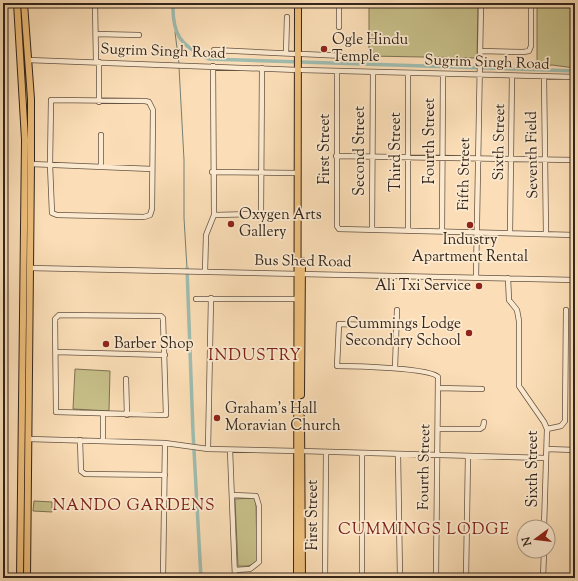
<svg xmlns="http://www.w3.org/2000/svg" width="578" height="581" font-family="'Sorts Mill Goudy',serif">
	<rect width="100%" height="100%" fill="#fbdeb7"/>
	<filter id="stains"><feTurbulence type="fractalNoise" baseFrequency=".005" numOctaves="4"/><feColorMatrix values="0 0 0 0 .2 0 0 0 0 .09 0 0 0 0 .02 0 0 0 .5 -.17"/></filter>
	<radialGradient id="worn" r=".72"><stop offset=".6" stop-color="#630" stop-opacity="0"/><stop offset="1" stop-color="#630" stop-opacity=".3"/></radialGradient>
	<path fill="#c7bf89" stroke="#7e7252" d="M369 3H478L477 58 369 56Z
		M537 3H575V68L552 65 537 67Z
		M75 369 110 371 109 411 73 409Z
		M253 498 256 501 257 560C253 567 246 566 238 566L235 499Z
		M34 501 52 502V512L33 511Z"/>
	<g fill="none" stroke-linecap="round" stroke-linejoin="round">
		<path stroke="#748074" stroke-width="1" d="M175 32 179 64
			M179 67 184 160V218L187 268"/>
		<path stroke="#9fbcb0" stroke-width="3.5" d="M173 3C172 34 180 46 209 59L575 71
			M187 268 193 432 201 578"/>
		<g stroke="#665342" stroke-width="6">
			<path id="minor" d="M95 3 96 62
				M339 27V3
				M96 34 139 35
				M214 50 298 54
				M481 51 523 52 529 51 531 46V3
				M286 53 287 17
				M302 54 346 56
				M28 60 298 70
				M99 62V102
				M302 70 575 77
				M337 71V226L339 229 575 235
				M408 73V231
				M544 77 546 234
				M51 100 145 101 149 102 153 110 152 209 150 215 144 217 57 215 52 213 50 165Z
				M101 135V167
				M336 156 575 160
				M31 164 152 169
				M212 172 298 173
				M214 215 258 214 261 213 262 68
				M372 230 373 72
				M442 231 443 74
				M510 233 512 76
				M30 268 575 280
				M205 272 206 235 214 215 213 66
				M476 277 481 3
				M508 278 509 300 517 310 519 321V386L544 422 547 429 544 527
				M196 299H297
				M59 315 161 316 163 318 166 415 56 412 55 319Z
				M396 326 339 324 337 366C353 366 431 368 438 377L436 578
				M56 352 165 355
				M395 368 397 310
				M126 379 127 415
				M438 388 482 389
				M103 415V441
				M438 429H480L483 427 484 422
				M547 429 561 426 565 421 566 310
				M29 439 165 443 208 449 297 451
				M80 440 81 471 85 474 165 475
				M208 449 211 298
				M547 449 575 450
				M230 450 235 578
				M301 451 546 458
				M362 454V578
				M398 454 400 578
				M232 495 256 496 259 506V562L250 569 235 570
				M163 578 165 443
				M325 578 326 452
				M466 578 468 456
				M543 578 544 551"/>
		</g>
		<g stroke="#34251b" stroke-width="8">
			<path id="major" d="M17 3 25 140 20 578
				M24 3 31 99V164L27 578
				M301 395 302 261
				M301 417 302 578
				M297 578 298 3"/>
		</g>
		<use href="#minor" stroke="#fcead0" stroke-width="4.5"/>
		<use href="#major" stroke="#eebf7c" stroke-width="6"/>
	</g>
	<g fill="#8f2418" stroke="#fcead0" stroke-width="1.5">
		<circle cx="324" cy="49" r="4"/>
		<circle cx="231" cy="224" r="4"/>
		<circle cx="470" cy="225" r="4"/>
		<circle cx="479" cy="286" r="4"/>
		<circle cx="469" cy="333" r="4"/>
		<circle cx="106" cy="344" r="4"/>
		<circle cx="217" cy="418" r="4"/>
	</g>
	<g text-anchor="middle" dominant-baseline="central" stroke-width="3.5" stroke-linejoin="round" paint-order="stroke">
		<g font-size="15" fill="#34251b" stroke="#fcead0" text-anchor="start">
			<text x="332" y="40">Ogle Hindu<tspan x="332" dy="17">Temple</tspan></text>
			<text x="239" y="215">Oxygen Arts<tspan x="239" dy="17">Gallery</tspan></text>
			<text x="470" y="240" text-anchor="middle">Industry<tspan x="470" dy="17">Apartment Rental</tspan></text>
			<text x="471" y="286" text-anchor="end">Ali Txi Service</text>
			<text x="461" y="324" text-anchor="end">Cummings Lodge<tspan x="461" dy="17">Secondary School</tspan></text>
			<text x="114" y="344">Barber Shop</text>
			<text x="225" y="409">Graham's Hall<tspan x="225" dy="17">Moravian Church</tspan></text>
		</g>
		<g font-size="15" fill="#34251b" stroke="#fcead0">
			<text transform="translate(163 52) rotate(2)">Sugrim Singh Road</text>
			<text transform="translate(487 63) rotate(2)">Sugrim Singh Road</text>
			<text transform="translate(430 141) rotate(-90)">Fourth Street</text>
			<text transform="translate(500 142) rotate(-89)">Sixth Street</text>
			<text transform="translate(325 149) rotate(-90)">First Street</text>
			<text transform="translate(360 151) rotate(-90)">Second Street</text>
			<text transform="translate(396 152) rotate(-90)">Third Street</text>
			<text transform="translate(533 155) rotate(-91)">Seventh Field</text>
			<text transform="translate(465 174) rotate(-89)">Fifth Street</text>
			<text transform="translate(303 262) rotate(1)">Bus Shed Road</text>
			<text transform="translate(425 467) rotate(-89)">Fourth Street</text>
			<text transform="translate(533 469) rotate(-90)">Sixth Street</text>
			<text transform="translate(313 515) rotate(-90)">First Street</text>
		</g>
		<g font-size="16" letter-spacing="1" fill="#7a1f14" stroke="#fcead0">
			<text x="255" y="356">INDUSTRY</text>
			<text x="134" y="506">NANDO GARDENS</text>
			<text x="424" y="530">CUMMINGS LODGE</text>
		</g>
	</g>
	<rect width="578" height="581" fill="none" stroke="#fbdeb7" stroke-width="16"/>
	<rect x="4" y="4" width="570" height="573" fill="none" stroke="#34251b" stroke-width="2"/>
	<rect x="8" y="8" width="562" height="565" fill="none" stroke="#34251b"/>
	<g transform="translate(536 539) rotate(255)"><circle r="19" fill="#fcead0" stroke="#ac9b88"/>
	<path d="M0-3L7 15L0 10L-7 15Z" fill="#8f2418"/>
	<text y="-6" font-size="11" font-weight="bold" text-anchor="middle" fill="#34251b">N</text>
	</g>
	<rect width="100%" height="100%" filter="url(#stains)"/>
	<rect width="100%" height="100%" fill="url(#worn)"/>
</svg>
